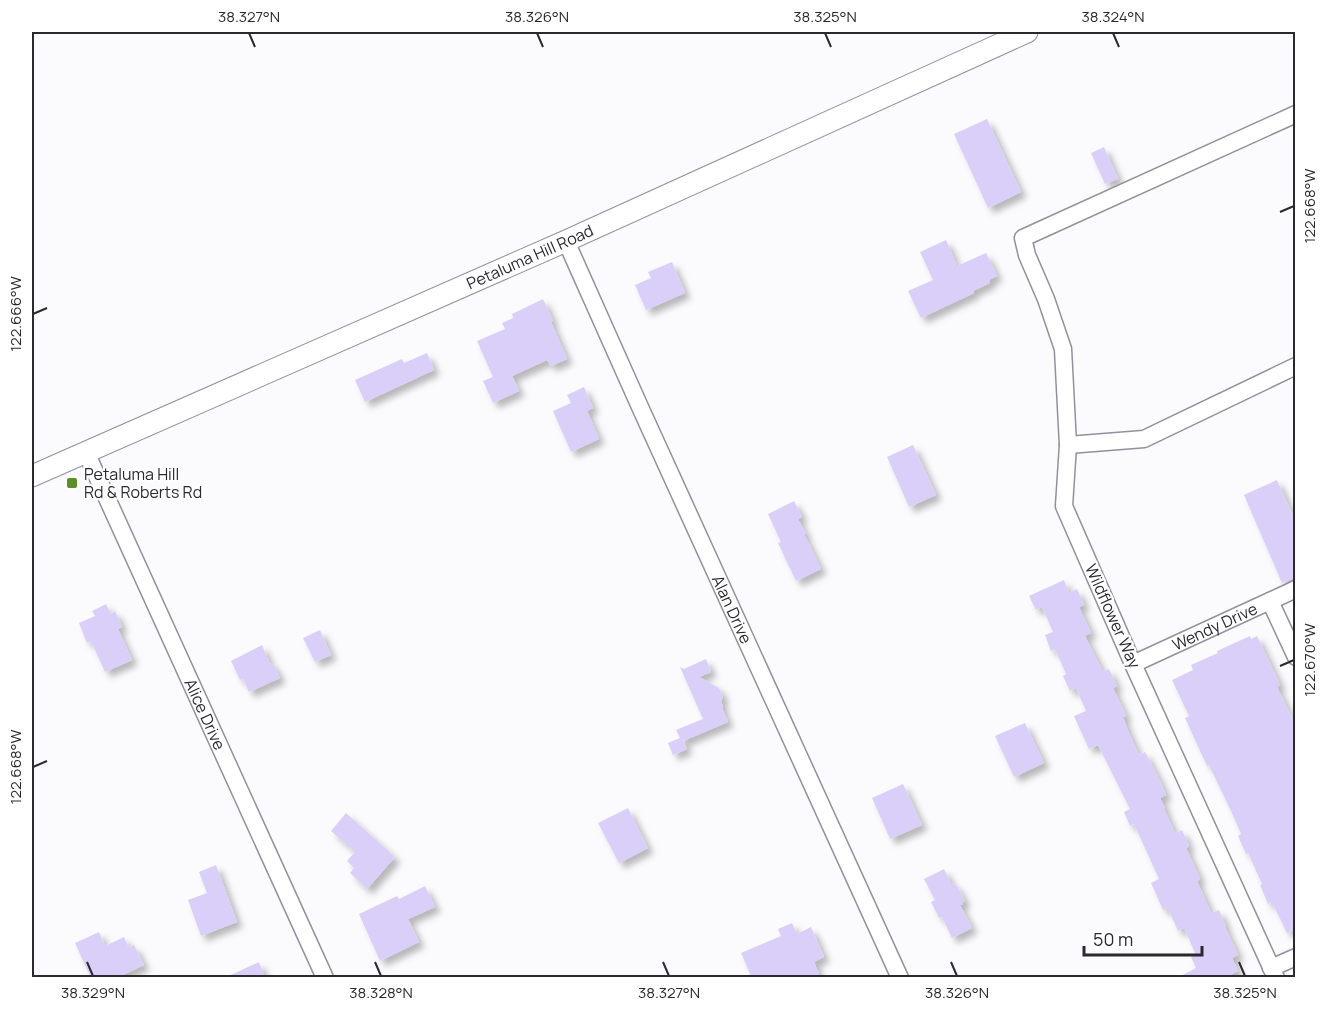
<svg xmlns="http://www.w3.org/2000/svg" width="1327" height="1009" font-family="Manrope,sans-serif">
	<defs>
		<filter id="shadow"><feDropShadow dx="5.5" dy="5.5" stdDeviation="3" flood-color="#0004"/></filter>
	</defs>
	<rect width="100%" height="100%" fill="#fbfafd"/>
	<path fill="#d9cff9" filter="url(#shadow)" d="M987 119 1021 192 988 208 954 134Z
		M1104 147 1118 179 1105 184 1091 153Z
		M946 240 957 266 986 253 997 276 989 280 990 283 973 291 974 293 921 318 908 291 933 280 920 252Z
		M672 262 685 293 646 310 635 285 651 278 648 272Z
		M543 299 553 321 551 322 567 359 551 366 547 360 512 376 519 391 493 403 483 381 493 377 477 341 505 329 502 323 513 318 512 314Z
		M427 353 434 370 365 402 355 380 402 359 404 363Z
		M584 387 593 408 587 411 599 439 571 452 553 411 571 403 567 395Z
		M913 445 936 495 909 507 887 457Z
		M1277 480 1296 522V577L1282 583 1244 495Z
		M794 501 802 517 798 519 806 534H804L821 569 796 581 778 543 781 542 768 514Z
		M1064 580 1069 593 1077 589 1084 605 1079 607 1091 633 1085 636 1103 672 1109 669 1117 686 1113 688 1126 716 1123 717 1128 731 1139 755 1145 752 1160 781 1166 795 1160 798 1165 808 1164 809 1175 833 1182 830 1189 846 1186 848 1200 879 1197 881 1211 913 1219 910 1226 927H1225L1238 955 1232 958 1238 971 1224 978H1177L1196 968 1191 957 1196 955 1184 928 1178 931 1168 908 1163 910 1151 883 1159 879 1134 824 1130 826 1124 812 1130 809 1098 745 1089 749 1074 716 1086 711 1076 688 1070 691 1063 676 1066 674 1055 649 1051 651 1045 635 1053 632 1042 607 1036 610 1029 596Z
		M106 604 111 614 115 611 122 627 118 629 132 660 105 672 91 641 87 643 79 623 95 616 92 611Z
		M320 630 331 655 315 662 303 638Z
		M1250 636 1251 639 1257 636 1280 685 1277 687 1296 726V929L1287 933 1272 902 1268 904 1260 885 1262 884 1248 853 1246 854 1238 836 1241 834 1231 811 1209 765 1207 766 1185 718 1189 716 1172 680 1193 670 1191 665 1218 653 1217 651Z
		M262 645 270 664 273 663 280 678 249 692 243 679 240 680 231 661Z
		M706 659 711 672 699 677 719 688 723 697 721 701 723 707 722 708 728 722 683 741 687 749 673 755 668 743 680 738 676 730 703 719 680 667 684 669Z
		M1025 723 1044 763 1014 777 995 736Z
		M903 784 922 825 890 839 872 798Z
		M628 808 648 848 619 863 598 823Z
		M346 813 395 857 367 889 350 873 354 868 347 861 355 852 331 831Z
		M216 865 237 922 201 936 188 900 207 893 199 872Z
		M944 869 951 883 957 886 965 901 962 902 963 904 960 905 972 928 952 938 942 917 939 918 931 902 935 900 924 879Z
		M425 886 435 907 408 919 419 942 380 961 359 914 397 896 399 899Z
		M792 923 797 934 811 927 824 957 814 962 819 974 810 978H752L741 953 781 936 778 929Z
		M99 932 105 946 124 937 129 948 134 945 144 965 116 978H91L75 943Z
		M259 962 265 978H224Z"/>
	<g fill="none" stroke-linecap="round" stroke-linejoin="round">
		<g stroke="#93909d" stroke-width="19">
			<g id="minor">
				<path id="s1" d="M566 241 640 407 900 978"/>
				<path d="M1068 445 1144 439 1296 366"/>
				<path id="s2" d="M86 452 325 978"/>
				<path d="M1270 601 1296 657"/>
				<path id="s3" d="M1133 664 1296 589"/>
				<path d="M1271 968 1296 957"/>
				<path d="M1276 978 1133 664 1064 506 1068 445 1063 349 1046 299 1027 255 1023 238 1296 114"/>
			</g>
		</g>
		<g stroke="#93909d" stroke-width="23">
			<g id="major">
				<path id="s4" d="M32 476 566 241 1027 32"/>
			</g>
		</g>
		<use href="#minor" stroke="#fff" stroke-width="16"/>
		<use href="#major" stroke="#fff" stroke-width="21"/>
	</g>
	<path fill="none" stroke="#2b292f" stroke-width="2" d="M249 33 255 47M537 33 543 47M825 33 831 47M1113 33 1119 47M1280 212 1294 206M33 314 47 308M1280 666 1294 660M33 767 47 761M87 962 93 976M375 962 381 976M663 962 669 976M951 962 957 976M1239 962 1245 976"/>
	<rect fill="#5c8f27" stroke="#fff" stroke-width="2" x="66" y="477" width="12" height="12" rx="3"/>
	<g text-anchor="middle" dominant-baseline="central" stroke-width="4.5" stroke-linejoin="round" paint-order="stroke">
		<g font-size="16" fill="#2b292f" stroke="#fff">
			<text stroke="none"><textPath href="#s4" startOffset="544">Petaluma Hill Road</textPath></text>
			<text stroke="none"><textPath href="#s1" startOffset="404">Alan Drive</textPath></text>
			<text transform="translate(1113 616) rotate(66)">Wildflower Way</text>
			<text stroke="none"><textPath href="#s3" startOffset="90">Wendy Drive</textPath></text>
			<text stroke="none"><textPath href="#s2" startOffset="288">Alice Drive</textPath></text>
		</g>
		<g font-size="16" fill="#2b292f" stroke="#fff" text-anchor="start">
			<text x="84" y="474">Petaluma Hill<tspan x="84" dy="18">Rd &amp; Roberts Rd</tspan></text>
		</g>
	</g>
	<rect width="1327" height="1009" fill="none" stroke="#ffffff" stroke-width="66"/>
	<path d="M1084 946v9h118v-9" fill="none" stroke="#2b292f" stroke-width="3"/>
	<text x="1093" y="946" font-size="18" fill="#2b292f" stroke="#ffffff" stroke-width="4.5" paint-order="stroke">50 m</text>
	<rect x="33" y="33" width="1261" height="943" fill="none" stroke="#2b292f" stroke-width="2"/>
	<g font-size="15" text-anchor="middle" fill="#2b292f">
		<text x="249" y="22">38.327°N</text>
		<text x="537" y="22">38.326°N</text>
		<text x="825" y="22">38.325°N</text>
		<text x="1113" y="22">38.324°N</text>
		<text transform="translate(1310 206) rotate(-90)" y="5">122.668°W</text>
		<text transform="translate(16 314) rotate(-90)" y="5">122.666°W</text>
		<text transform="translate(1310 660) rotate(-90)" y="5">122.670°W</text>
		<text transform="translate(16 767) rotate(-90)" y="5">122.668°W</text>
		<text x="93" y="998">38.329°N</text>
		<text x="381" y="998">38.328°N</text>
		<text x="669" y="998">38.327°N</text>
		<text x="957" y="998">38.326°N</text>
		<text x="1245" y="998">38.325°N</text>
	</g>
</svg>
